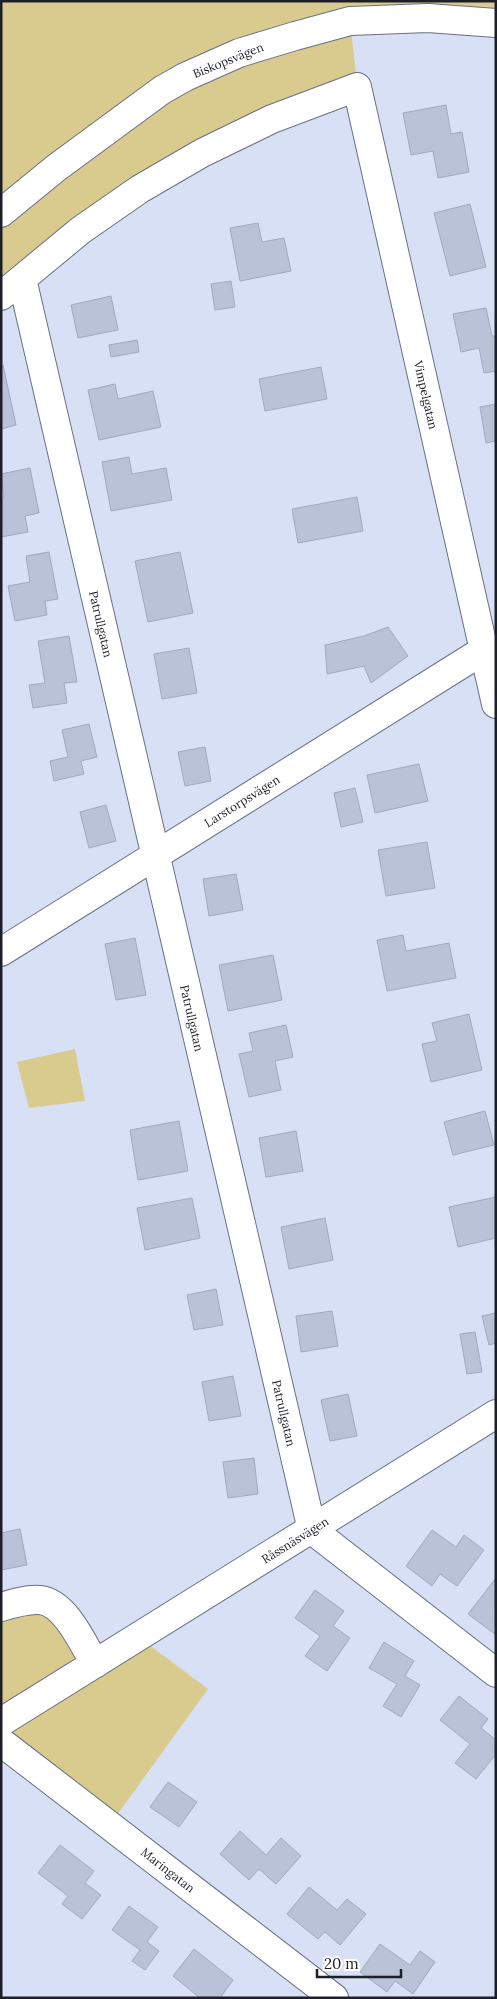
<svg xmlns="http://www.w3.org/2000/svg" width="497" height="1999" font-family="Lora,serif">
	<rect width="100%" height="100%" fill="#d8e0f6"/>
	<path fill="#d8cb8d" d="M1 1H496V24L350 21 357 83 212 153 1 296Z
		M75 1049 85 1101 29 1108 17 1062Z
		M45 1612 70 1634 91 1677 148 1644 208 1689 104 1833 1 1753V1613Z"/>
	<path fill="#bac2d7" stroke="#a1a9be" d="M446 105 451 134 462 132 469 172 438 178 433 151 411 155 403 113Z
		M470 204 486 267 450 276 434 213Z
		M258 223 262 242 284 238 291 271 240 281 230 228Z
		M231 281 235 307 215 310 211 284Z
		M111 296 118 330 78 338 71 305Z
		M486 308 492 336H496V371L484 373 479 348 461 352 453 314Z
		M137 340 139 352 111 357 109 345Z
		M3 365 16 425 1 429V366Z
		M321 367 327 399 265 411 259 379Z
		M115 384 118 399 153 391 161 427 99 440 88 390Z
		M496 404V441L486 443 480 407Z
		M129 457 132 474 166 468 172 500 111 511 102 462Z
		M30 468 39 513 25 516 28 532 1 537V498L4 497 1 474Z
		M357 497 363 531 298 543 292 509Z
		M49 552 58 599 45 601 47 615 15 621 8 586 30 582 26 556Z
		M180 552 193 613 148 622 135 561Z
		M388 627 408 656 371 683 364 666 327 674 325 645 364 636Z
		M69 636 77 682 64 683 67 703 33 708 29 685 45 683 38 641Z
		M189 648 197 693 162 699 154 654Z
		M89 724 97 757 81 761 84 774 54 781 50 761 68 757 62 730Z
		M205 747 211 781 185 786 178 752Z
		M419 764 428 801 375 813 367 775Z
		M355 788 363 822 341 827 334 793Z
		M106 805 116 841 89 848 80 812Z
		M427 842 435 888 386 896 378 850Z
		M236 874 243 910 209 916 203 879Z
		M403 935 406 951 449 943 456 978 387 991 377 940Z
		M135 938 146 995 116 1000 105 944Z
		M273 955 282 1000 228 1011 219 965Z
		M469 1014 482 1070 431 1082 422 1044 437 1041 432 1023Z
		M286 1025 293 1057 275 1061 281 1090 249 1097 239 1054 253 1051 249 1033Z
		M485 1111 494 1145 453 1155 444 1122Z
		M179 1121 188 1171 138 1180 130 1130Z
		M296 1131 303 1171 266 1177 259 1138Z
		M496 1197V1238L458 1247 449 1207Z
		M192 1198 200 1238 145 1250 137 1208Z
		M325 1218 333 1260 289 1269 281 1227Z
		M216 1289 223 1325 194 1330 187 1295Z
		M332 1311 338 1346 301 1352 296 1316Z
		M496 1313V1343L489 1345 482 1316Z
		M475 1332 482 1372 467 1374 460 1334Z
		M233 1376 241 1416 209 1421 202 1382Z
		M348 1394 357 1436 330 1441 321 1400Z
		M254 1458 258 1494 228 1498 223 1462Z
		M20 1529 27 1565 1 1570V1533Z
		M432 1530 456 1547 464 1535 484 1550 457 1586 440 1574 432 1586 406 1566Z
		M496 1578 495 1598 496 1635 468 1614Z
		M315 1590 344 1611 333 1626 350 1638 327 1671 305 1656 320 1636 295 1618Z
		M384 1642 414 1661 405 1676 420 1685 401 1717 383 1706 397 1684 369 1668Z
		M459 1696 488 1719 481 1728 496 1740V1754L476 1779 455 1763 470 1744 440 1720Z
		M168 1782 197 1802 179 1827 150 1807Z
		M240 1831 266 1855 281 1838 301 1856 276 1884 259 1869 249 1880 220 1854Z
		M60 1845 94 1871 85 1883 101 1895 82 1919 62 1904 68 1896 38 1873Z
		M309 1887 337 1910 347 1899 366 1914 340 1945 325 1932 318 1939 287 1914Z
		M129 1906 158 1927 147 1942 159 1951 145 1970 132 1961 140 1950 112 1930Z
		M380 1944 410 1965 420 1951 435 1962 413 1994 395 1981 387 1992 360 1972Z
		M194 1949 233 1980 220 1998H200L173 1976Z"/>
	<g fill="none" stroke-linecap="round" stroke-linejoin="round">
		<g stroke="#687083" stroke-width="30">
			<path id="minor" d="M1 213 56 168 162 90 185 77 239 53 295 36 350 21 428 18 496 23
				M22 279 312 1530 496 1673
				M1 296 81 230 140 189 202 153 272 119 357 87 496 704
				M1 952 484 650
				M1 1607C14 1603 27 1599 40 1600 65 1602 84 1645 95 1664
				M1 1722 496 1414
				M1 1742 334 1998"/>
		</g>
		<use href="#minor" stroke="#fff" stroke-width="28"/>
	</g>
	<g text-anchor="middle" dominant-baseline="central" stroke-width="5" stroke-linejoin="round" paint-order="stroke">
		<g font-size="12" fill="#1c1f27" stroke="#fff">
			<text transform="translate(228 60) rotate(-22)">Biskopsvägen</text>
			<text transform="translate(426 395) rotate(77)">Vimpelgatan</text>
			<text transform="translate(101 624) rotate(77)">Patrullgatan</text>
			<text transform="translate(242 801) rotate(-32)">Larstorpsvägen</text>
			<text transform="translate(192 1018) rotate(77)">Patrullgatan</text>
			<text transform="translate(284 1413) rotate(77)">Patrullgatan</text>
			<text transform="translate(295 1540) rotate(-32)">Råssnäsvägen</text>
			<text transform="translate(168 1870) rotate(38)">Maringatan</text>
		</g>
	</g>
	<rect width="497" height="1999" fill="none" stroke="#1c1f27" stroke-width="5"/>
	<path d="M317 1969v8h84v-8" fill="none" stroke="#1c1f27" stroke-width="2.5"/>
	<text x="324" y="1969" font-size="15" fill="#1c1f27" stroke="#ffffff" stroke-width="4" paint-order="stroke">20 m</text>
</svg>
